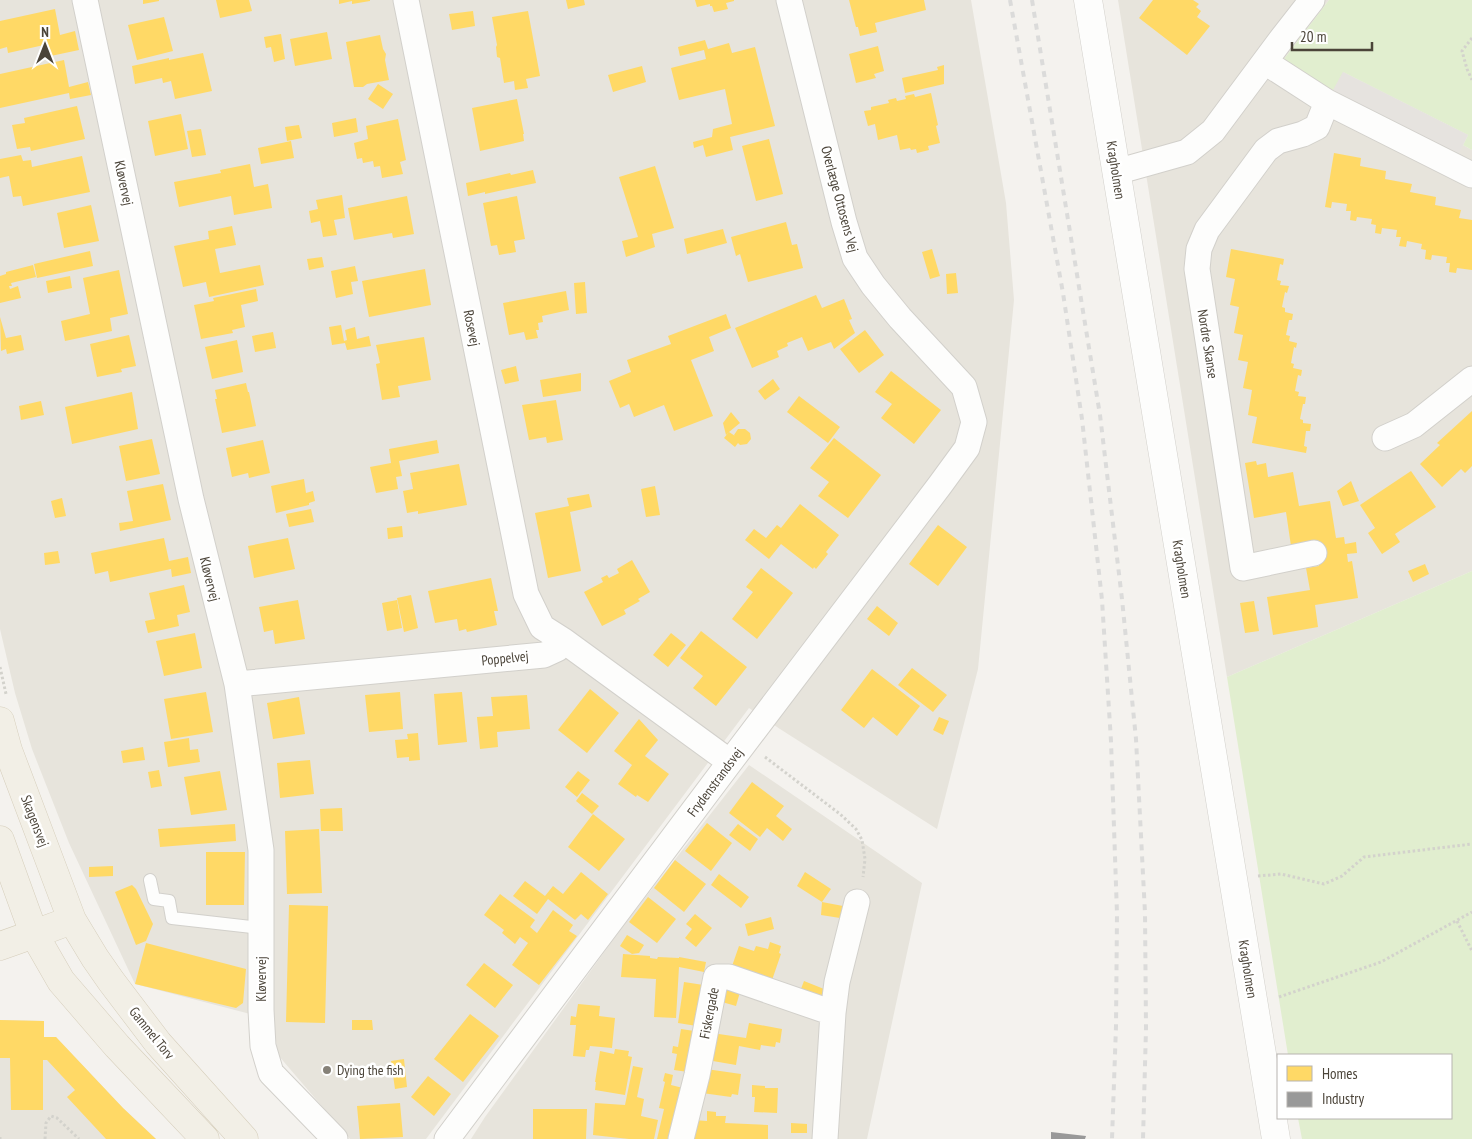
<svg xmlns="http://www.w3.org/2000/svg" width="1472" height="1139" font-family="'PT Sans Narrow',sans-serif">
	<rect width="100%" height="100%" fill="#f4f2ee"/>
	<path fill="#e7e4dc" d="M0 0H971L1006 203 1014 300 978 669 937 829 780 729 749 708 426 1139H350L278 1055 273 1020 135 984 69 843 32 749 15 693 0 629Z
		M1118 0H1329L1284 59 1343 72 1468 135 1463 145 1472 150V571L1227 677Z
		M749 765 922 883 867 1139H471L485 1117 626 922Z
		M0 1020 44 1021V1037H56L123 1108 156 1139H0Z"/>
	<path fill="#e1eecf" d="M1329 0H1472V150L1463 145 1468 135 1343 72 1333 90 1287 66 1284 59Z
		M1472 571V1139H1302L1298 1118H1451V1055H1288L1227 677Z"/>
	<path fill="#e6e3df" d="M1343 72 1468 135 1453 165 1327 102Z"/>
	<path fill="#ffd966" d="M143 0H159V1L143 4Z
		M216 0H249L252 11 220 18Z
		M339 0H370V1L352 4V1L339 4Z
		M566 0H584L585 5 568 9Z
		M695 0H734V1L726 3 728 9 714 12 712 6H710V4L697 7Z
		M849 0H924L926 10 875 23 877 32 860 36 858 27H856Z
		M1153 0H1193L1199 4 1196 7 1201 11 1197 17 1210 26 1187 55 1139 18Z
		M55 9 60 35 75 31 79 50 46 57 44 45 8 53 7 47 0 49V21Z
		M473 11 475 26 452 30 449 14Z
		M528 11 540 76 526 79 528 88 515 90 514 81 504 83 500 58 497 57 496 47 497 45 492 17Z
		M164 17 173 51 137 60 128 25Z
		M327 32 332 59 295 66 290 39Z
		M281 34 285 59 274 62 271 47 266 48 264 37Z
		M380 35 383 49 386 54 385 60 389 80 367 84 363 87H354L346 42Z
		M705 40 708 49 729 43 732 53 755 47 775 126 730 137 733 150 706 157 703 145 694 148 693 142 712 137 713 129 732 124 725 89 679 100 671 68 706 59 704 50 680 56 678 47Z
		M878 46 884 71 874 74 876 78 856 83 849 54Z
		M203 53 212 91 175 99 171 81 163 83 162 78 135 84 132 66 169 58V60Z
		M64 60 69 87 88 82 91 95 70 99 69 93 0 108V74Z
		M944 65V84L905 93 902 78 938 70 937 67Z
		M642 66 646 82 613 92 608 75Z
		M378 84 393 94 383 109 368 99Z
		M931 93 938 125 936 126 940 143 928 146 929 150 917 153 916 149 911 150 910 148 900 150 897 135 878 140 875 124 868 126 864 111 871 110V107L889 103 888 100 896 98 897 101 906 99 905 96 914 94 915 97Z
		M517 99 524 134H523L524 141 480 151 472 108Z
		M77 106 85 139 31 151 30 147 17 149 12 125 25 123 24 118Z
		M181 114 188 149 155 156 148 121Z
		M356 118 358 132 334 137 332 123Z
		M398 119 406 160 400 162 403 174 382 178 380 166 374 167 373 161 363 163 362 158 357 159 354 143 368 139 366 126Z
		M299 125 302 138 287 141 285 127Z
		M201 129 206 155 192 157 187 131Z
		M769 139 783 194 756 201 742 146Z
		M291 141 294 158 261 164 258 148Z
		M1334 153 1361 158 1360 166 1386 171 1385 179 1412 184 1410 192 1436 197 1435 205 1461 210 1459 218 1472 220V270L1457 268 1456 273 1449 272 1450 263H1446L1447 257 1432 255 1431 260 1425 259 1426 250 1421 249 1422 244 1407 241 1406 247 1399 246 1401 237H1396L1397 230 1382 228 1381 234 1375 233 1376 225 1371 224 1372 219 1357 217 1356 221 1350 220 1351 211H1346L1347 204 1332 202 1331 208 1325 207Z
		M21 155 23 161 31 160 32 167 82 156 90 192 23 206 21 196 13 197 9 176 0 178V159Z
		M250 164 254 187 268 184 272 208 234 215 231 196 179 207 174 182 221 173 220 170Z
		M655 166 674 228 652 234 655 247 626 257 622 241 638 237 619 177Z
		M533 170 536 183 485 194V192L468 196 466 183 510 173 511 175Z
		M342 195 345 218 334 220 337 235 323 237 320 221 311 223 309 211 318 209 316 200Z
		M407 196 414 234 393 238 392 233 354 240 348 208Z
		M517 196 525 239 514 241 516 252 499 255 497 245 491 246 483 203Z
		M91 205 99 241 64 248 57 213Z
		M786 222 792 245 797 244 803 268 748 282 740 254 736 256 731 237Z
		M232 226 236 245 215 249 220 273 260 265 264 285 209 297 206 282 183 287 174 246 209 239 208 231Z
		M723 229 727 243 687 254 684 239Z
		M932 249 940 276 930 279 922 252Z
		M1231 249 1284 259 1283 265 1280 264 1277 280 1281 281 1280 285 1289 286 1287 293 1285 292 1282 307 1285 308V312L1293 314 1292 320H1289L1286 335 1290 336 1289 341 1297 343 1296 348 1294 347 1291 363 1294 364 1293 368 1302 370 1301 376 1298 375 1295 391 1299 392 1298 396 1306 397 1305 404H1303L1300 419 1303 420V423L1311 424 1310 431H1306L1304 446 1307 447 1306 453 1252 443 1257 417 1248 415 1252 390 1243 388 1248 362 1238 360 1243 335 1234 333 1239 307 1230 305 1235 279 1226 277Z
		M90 251 93 266 37 278 34 264Z
		M322 257 324 267 309 270 307 259Z
		M33 265 36 277 11 283 12 286H9L10 289 18 286 21 298 0 303V276L6 274V272Z
		M355 266 358 281 351 282 353 294 336 298 331 271Z
		M425 269 431 305 369 317 362 281Z
		M119 270 128 314 110 318 112 331 65 341 61 321 90 314 83 278Z
		M956 273 958 293 947 294 946 274Z
		M70 276 72 288 48 293 46 281Z
		M585 282 587 313 576 314 574 283Z
		M256 289 258 301 241 305 245 327 232 330 233 333 201 339 194 305 214 301 213 298Z
		M566 291 569 310 542 316 543 322 538 323 539 330H536L538 338 526 340 524 332 509 335 503 303Z
		M816 295 822 308 844 299 852 319 849 320 855 333 834 349 831 342 808 351 802 337 787 343 788 346 777 351 779 357 752 368 735 328Z
		M726 314 731 328 709 337 714 351 691 360 713 416 674 431 664 405 634 417 629 404 620 408 609 381 631 372 627 360 671 344 668 336Z
		M0 317 6 338 21 335 24 350 7 354 6 349 1 351Z
		M341 325 344 341 347 340 345 330 355 327 357 339 369 336 371 346 347 350 345 343 332 345 329 327Z
		M865 330 884 355 859 373 840 349Z
		M273 332 276 348 255 352 252 336Z
		M129 335 136 366 121 369 122 372 97 377 90 344Z
		M424 337 431 380 398 386 400 397 382 400 376 364 380 363 376 345Z
		M237 340 243 372 212 379 205 347Z
		M516 366 519 381 505 384 501 370Z
		M891 371 941 410 914 444 881 418 892 404 875 392Z
		M581 373V391L543 397 540 380Z
		M773 379 780 389 765 400 758 391Z
		M246 383 248 392H249L256 426 222 433 215 399H217L215 390Z
		M132 392 138 429 72 444 65 407Z
		M799 396 840 427 828 443 787 412Z
		M556 400 563 440 547 443 546 437 529 440 522 405Z
		M41 401 44 415 21 420 19 406Z
		M1472 411V466L1465 473 1461 469 1442 487 1420 464 1440 445 1437 443Z
		M731 412 740 423 729 432 735 436 734 435 738 429H745L750 433 751 439 747 444 740 445 738 443 735 447 724 438 729 432 726 435 723 423Z
		M834 438 881 475 848 518 818 496 829 482 810 468Z
		M152 439 160 474 126 481 119 446Z
		M263 440 270 473 249 478 248 473 232 477 226 448Z
		M437 440 439 453 399 461 402 476 396 477 398 489 376 493 370 467 391 463 389 449Z
		M1256 461 1257 465 1266 463 1268 477 1293 472 1299 506 1330 501 1336 538 1344 537 1345 544 1356 542 1357 553 1347 554 1348 562 1352 561 1358 598 1315 605 1318 627 1273 635 1267 597 1310 590 1306 568 1319 566 1315 542 1291 546 1286 512 1254 518 1245 463Z
		M459 464 467 505 418 514V511L407 513 403 491 413 489 410 473Z
		M1411 471 1436 507 1395 534 1400 542 1382 554 1368 533 1375 528 1360 505Z
		M304 479 306 493 313 491 315 501 309 503V505L276 513 271 486Z
		M1351 481 1359 501 1343 506 1337 491Z
		M163 484 171 520 120 531 119 523 133 521 127 491Z
		M655 486 660 515 646 517 641 489Z
		M589 494 592 507 570 512 581 571 548 578 535 513 569 506 567 498Z
		M62 498 66 516 55 518 51 501Z
		M800 504 839 535 826 552 828 554 816 569 814 567 813 569 781 544 769 559 745 540 754 529 766 538 777 525 781 528Z
		M311 509 314 522 289 527 286 514Z
		M938 525 967 547 938 586 909 564Z
		M402 526 403 537 388 539 387 528Z
		M164 538 169 561 188 557 191 573 172 577 171 569 110 582 108 571 95 574 91 553Z
		M288 538 295 569 254 578 248 546Z
		M58 551 60 563 45 565 44 553Z
		M632 560 650 592 638 599 640 601 624 610 626 614 602 626 584 592 603 582 601 578 607 575 609 578 619 573 617 569Z
		M1425 564 1429 574 1413 582 1408 571Z
		M761 568 793 593 757 639 732 619 753 592 746 587Z
		M491 578 498 611H494L497 625 467 632 466 629 459 631 457 619 435 623 428 591Z
		M184 585 190 612 177 615 179 626 148 633 145 621 155 619 149 593Z
		M411 595 418 628 404 632 397 598Z
		M298 600 305 639 275 644 273 630 264 632 259 607Z
		M397 600 402 628 387 631 382 603Z
		M1254 601 1259 631 1245 633 1240 603Z
		M877 606 898 623 889 636 867 619Z
		M701 631 747 667 716 706 693 688 703 676 680 658Z
		M195 633 202 668 164 676 156 641Z
		M671 633 686 645 668 667 653 655Z
		M912 668 947 695 933 712 898 685Z
		M872 669 920 706 897 736 873 717 864 728 841 710Z
		M590 689 619 713 587 753 558 730Z
		M206 692 213 732 171 739 164 699Z
		M400 692 403 729 369 732 365 695Z
		M462 692 467 742 438 745 434 694Z
		M527 695 530 729 497 732 498 747 480 749 477 717 493 716 491 697Z
		M299 697 305 734 273 739 267 703Z
		M939 717 949 721 943 735 933 730Z
		M639 719 658 740 645 756 669 774 648 802 637 795 636 797 618 784 632 765 614 751Z
		M418 733 420 760 409 761V757L397 758 395 740 408 739 407 734Z
		M189 738 190 750 198 749 200 762 168 767 164 742Z
		M143 747 145 760 123 763 121 751Z
		M310 760 314 794 280 798 277 763Z
		M159 770 162 786 151 788 148 772Z
		M220 771 227 810 191 815 184 777Z
		M578 771 590 780 577 797 565 787Z
		M752 782 784 806 776 816 792 829 783 841 767 828 760 837 729 813Z
		M582 793 599 806 592 814 576 801Z
		M342 808 343 831H321L320 809Z
		M593 814 625 839 599 871 568 847Z
		M707 823 732 843 711 871 685 851Z
		M235 824 236 841 160 847 158 829Z
		M738 824 758 839 750 851 729 835Z
		M319 829 322 893 287 894 285 831Z
		M206 852H245L244 905H206Z
		M675 860 706 884 684 912 654 888Z
		M113 866V876L89 877V867Z
		M581 872 608 894 588 920 581 914 575 920 548 899 537 914 513 896 525 881 545 896 553 886 563 894Z
		M805 872 831 889 822 902 797 886Z
		M719 874 749 897 741 908 711 885Z
		M132 885 136 889 153 924 146 941 136 945 115 892Z
		M500 894 535 920 530 927 537 933 553 910 573 925 569 931 577 936 539 985 512 965 528 943 520 937 515 944 502 933 504 930 484 915Z
		M648 897 676 919 657 943 629 922Z
		M822 902 843 906 840 918 821 915Z
		M289 905 328 906 325 1023 286 1022Z
		M695 914 712 928 696 947 685 938 692 929 686 924Z
		M771 917 774 929 748 936 745 924Z
		M627 935 644 945 639 953 632 954 620 946Z
		M770 942 781 946 779 953 781 954 771 983 731 969 739 946 754 951 756 946 768 949Z
		M146 943 246 969 243 1003 236 1008 135 984Z
		M623 954 650 956V958L657 959 658 957 679 958V957L706 962 704 972 679 967 676 1018 654 1017 656 979 621 977Z
		M484 963 513 985 495 1008 466 985Z
		M804 981 829 991 824 1003 799 994Z
		M684 982 710 986 703 1027 678 1023Z
		M726 988 740 992 736 1006 722 1002Z
		M578 1004 600 1006 599 1016 615 1018 612 1048 590 1046 589 1050H586L585 1057 573 1056 576 1025H570L571 1016 576 1017Z
		M470 1014 499 1036 463 1082 434 1059Z
		M0 1020 44 1021V1037H56L123 1108 156 1139H106L67 1097 75 1090 47 1060H43V1110H11L10 1058H0Z
		M352 1020H372L373 1030H352Z
		M749 1023 782 1029 780 1043 776 1042 775 1047 761 1045 760 1050 739 1046 736 1065 707 1060 712 1033 746 1038Z
		M681 1029 701 1032 695 1073 674 1070 677 1054 672 1053 673 1046 678 1047Z
		M615 1049 629 1051 628 1056 632 1057 625 1095 595 1090 596 1082H595L600 1051 614 1054Z
		M404 1059 407 1087 395 1089 391 1061Z
		M633 1066 643 1068 637 1097 644 1099 641 1116 658 1120 654 1139H629L593 1135 595 1103 625 1105Z
		M706 1069 741 1074 738 1095 732 1094 731 1097 702 1093Z
		M665 1073 673 1075 671 1085 687 1089 676 1139H657L664 1109 659 1108 665 1082 663 1081Z
		M428 1076 451 1094 434 1116 411 1097Z
		M752 1085 765 1086V1088H778L777 1113 754 1112 755 1097H752Z
		M400 1103 403 1137 360 1139 357 1106Z
		M533 1109H587L586 1139H533Z
		M707 1111 716 1112V1116H726L725 1123 768 1125V1139H693L694 1120 707 1121Z
		M791 1123 807 1124V1133H791Z"/>
	<path fill="#999" d="M1051 1132 1086 1136 1085 1139H1051Z"/>
	<g fill="none" stroke-linecap="round" stroke-linejoin="round">
		<g stroke="#d2d0cb" stroke-width="14">
			<path id="service" d="M150 880 154 899 169 901 172 918 261 928"/>
		</g>
		<g stroke="#d2d0cb" stroke-width="27">
			<path id="minor" d="M85 0 191 499 237 684 261 850V1010L263 1046 271 1073 335 1139
				M406 0 526 594 542 627 564 641
				M1265 62 1327 102 1472 175
				M1116 172 1187 152 1213 131 1280 41 1312 0
				M1385 438 1414 425 1472 379
				M1314 553 1243 568 1197 269 1199 249 1207 230 1266 150 1278 141 1303 134 1317 127 1327 102
				M237 684 544 655 557 649 564 641 730 762
				M447 1139 730 762 940 485 967 448 974 422 964 387 900 318 873 285 855 258 844 222 789 0
				M681 1139 697 1075 716 977H729L833 1013
				M825 1139 833 1013 837 982 857 902"/>
		</g>
		<g stroke="#d2d0cb" stroke-width="29">
			<path id="tertiary" d="M1088 0 1276 1139"/>
		</g>
		<g stroke="#d6cebb" stroke-width="29">
			<path id="primary" d="M0 721 8 750 72 920 95 958 111 981 158 1043 244 1139
				M0 840 34 934 61 981 117 1046 205 1139
				M0 946 34 934 72 920"/>
		</g>
		<path stroke="#d3d2cc" stroke-width="3" stroke-dasharray="2.5 2.5" stroke-linecap="butt" d="M1472 38 1462 51 1467 69 1472 80
			M0 667 6 694
			M765 757 840 814 856 829 862 840 865 859 863 877
			M1258 876 1281 874 1324 884 1342 876 1364 857 1472 844
			M1457 921 1472 951
			M1279 997 1381 962 1472 912
			M0 1137V1139
			M45 1139 46 1123 51 1116 57 1118 79 1139"/>
		<use href="#service" stroke="#fdfdfc" stroke-width="12"/>
		<use href="#minor" stroke="#fdfdfc" stroke-width="25"/>
		<use href="#tertiary" stroke="#fdfdfc" stroke-width="28"/>
		<use href="#primary" stroke="#f2efe6" stroke-width="28"/>
		<path stroke="#dbdbda" stroke-width="4" stroke-dasharray="6 6" stroke-linecap="butt" d="M1010 0 1063 293 1082 419 1102 600 1111 741 1117 914 1116 1026 1112 1139
			M1032 0 1100 415 1122 599 1136 739 1145 913 1146 1028 1143 1139"/>
	</g>
	<circle fill="#868178" stroke="#fff" stroke-width="2" cx="327" cy="1070" r="5"/>
	<g text-anchor="middle" dominant-baseline="central" stroke-width="5" stroke-linejoin="round" paint-order="stroke">
		<g font-size="14" fill="#4b4439" stroke="#fff">
			<text transform="translate(1116 170) rotate(81)">Kragholmen</text>
			<text transform="translate(124 183) rotate(78)">Kløvervej</text>
			<text transform="translate(840 199) rotate(75)">Overlæge Ottosens Vej</text>
			<text transform="translate(472 328) rotate(79)">Rosevej</text>
			<text transform="translate(1208 344) rotate(81)">Nordre Skanse</text>
			<text transform="translate(1182 569) rotate(81)">Kragholmen</text>
			<text transform="translate(210 579) rotate(76)">Kløvervej</text>
			<text transform="translate(505 658) rotate(-6)">Poppelvej</text>
			<text transform="translate(715 782) rotate(-53)">Frydenstrandsvej</text>
			<text transform="translate(35 821) rotate(69)">Skagensvej</text>
			<text transform="translate(1248 969) rotate(81)">Kragholmen</text>
			<text transform="translate(261 979) rotate(-90)">Kløvervej</text>
			<text transform="translate(709 1013) rotate(-79)">Fiskergade</text>
			<text transform="translate(152 1033) rotate(51)">Gammel Torv</text>
		</g>
		<g font-size="14" fill="#4b4439" stroke="#fff" text-anchor="start">
			<text x="337" y="1070">Dying the fish</text>
		</g>
	</g>
	<rect x="1277" y="1054" width="175" height="65" fill="#ffffff" stroke="#b7b4b0"/>
	<rect x="1287" y="1066" width="25" height="15" fill="#ffd966" stroke="#b7b4b0"/>
	<text x="1322" y="1079" font-size="15" fill="#4b4439">Homes</text>
	<rect x="1287" y="1092" width="25" height="15" fill="#999999" stroke="#b7b4b0"/>
	<text x="1322" y="1104" font-size="15" fill="#4b4439">Industry</text>
	<g transform="translate(45 45)" stroke="#ffffff" stroke-width="4" paint-order="stroke">
	<path d="M0-4L9 19L0 12L-9 19Z" fill="#4b4439"/>
	<text y="-8" font-size="14" font-weight="bold" text-anchor="middle" fill="#4b4439">N</text>
	</g>
	<path d="M1292 42v8h80v-8" fill="none" stroke="#4b4439" stroke-width="2.5"/>
	<text x="1300" y="42" font-size="15" fill="#4b4439" stroke="#ffffff" stroke-width="4" paint-order="stroke">20 m</text>
</svg>
